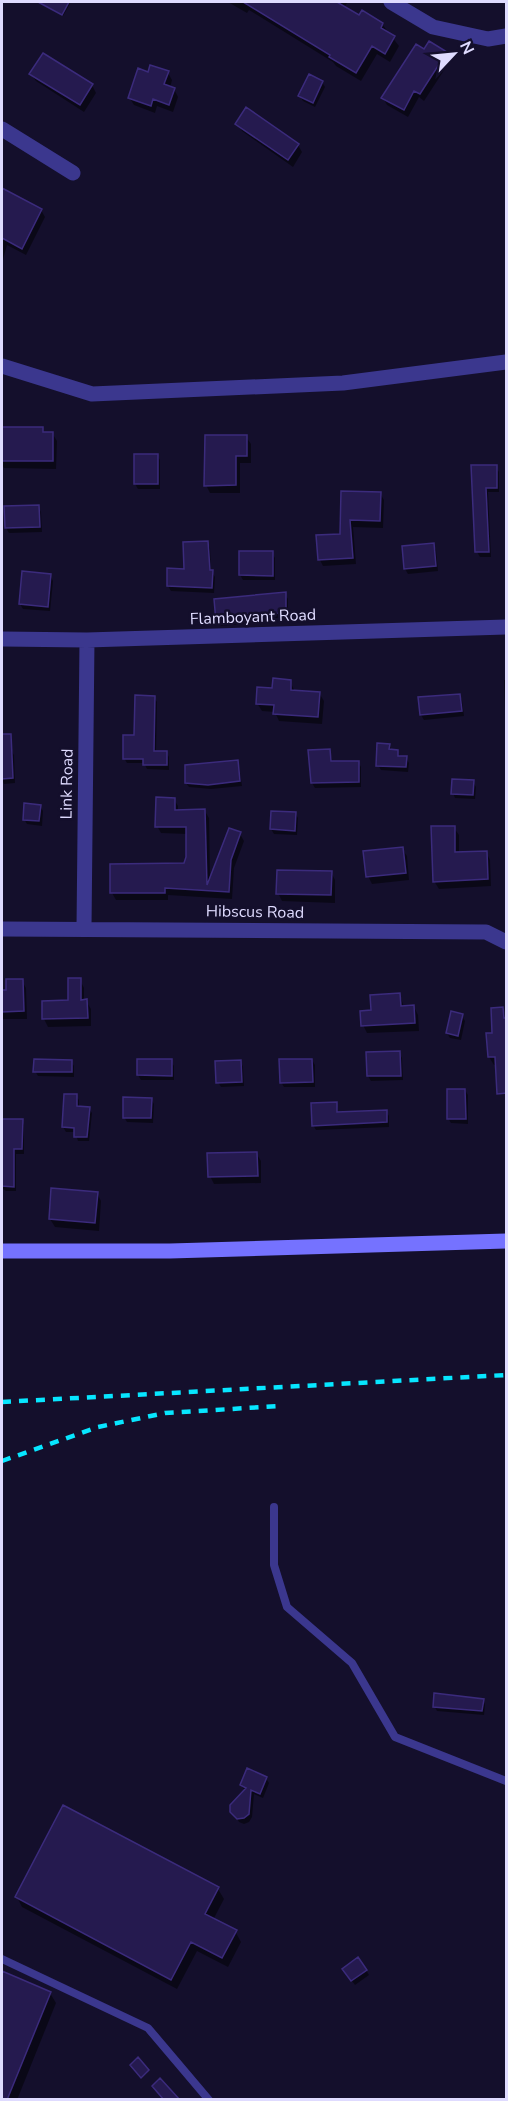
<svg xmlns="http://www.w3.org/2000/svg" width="508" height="2101" font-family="'Nunito Sans',sans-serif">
	<rect width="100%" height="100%" fill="#140f2c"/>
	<path fill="#0007" d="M54 2H68L70 4 63 16 52 9 50 7Z
		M228 2H348L344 7 359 17 382 24 399 46 390 62 377 54 361 81 336 66 333 62 249 10 247 13Z
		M424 51 446 53 450 61 424 101 419 97 408 117 387 105 383 98Z
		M149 73H168L172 80 170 88 174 89 178 97 173 112 157 106 155 113 134 105 129 97Z
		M31 74 92 85 96 93 84 112 36 81Z
		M322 82 325 87 315 107 303 101 300 96Z
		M237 124 298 145 302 152 293 167 242 131Z
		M2 190 41 210 45 217 26 255 7 245 2 263Z
		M2 428H42L45 433H52L57 441 56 469 4 468 2 465Z
		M246 437 251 444V463H240V493H210L206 485Z
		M157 455 160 460V489H138L135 484Z
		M473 467H496L499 472V492H488L491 557H480L477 552Z
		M343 492 380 493 384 500 383 528 353 527 356 564 323 566 320 560 342 535Z
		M38 507 41 512 42 532 9 533 6 528 5 508Z
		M208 543 210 548 211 571 215 577 214 593 171 591 168 586 185 571Z
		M433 545 436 550 438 571 408 574 405 569 403 547Z
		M240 552 272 553 275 558V580H243L240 575Z
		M50 575 53 581 50 611 23 609 20 604Z
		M285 594 288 599V618H243L244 624 221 626 218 621Z
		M504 680H506V713L505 710Z
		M290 681 295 692 319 693 324 701 322 724 279 721 275 712 262 711 257 703 273 689Z
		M459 695 462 700 464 716 424 720 421 715Z
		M154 697 157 702 156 752H166L169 757V770L147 769 144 763H127L124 758Z
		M389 745 392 751H397L400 756 406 758 409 763 408 772 381 770 378 765Z
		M11 750 14 755 15 783 4 784 2 780V751Z
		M329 750 333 762H358L361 767V787L315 788 312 783 310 751Z
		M237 762 239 766 242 786 211 789 189 787 186 783Z
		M473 782 476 787 475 799 455 798 453 793Z
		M174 799 178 806V811H205L209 818 210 881 240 834 244 841 234 868 232 899 168 895V900H116L112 893 185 865 188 858 187 834 161 833 157 826Z
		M40 806 43 811 42 826 27 824 24 819Z
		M295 813 298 818 297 835 274 834 271 829Z
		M454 828 459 835V854L486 852 490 860 491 886 439 889 434 881Z
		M402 849 407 856 409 880 372 884 368 876Z
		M331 872 335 880V903L282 901 278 893Z
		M80 980 84 988V1001H86L91 1009V1026L48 1027 44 1019 43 1002H69Z
		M22 981 26 988 27 1019H2V992L8 991Z
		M400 995 404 1007H414L418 1015 419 1031 367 1033 363 1025 373 1012Z
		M502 1009 506 1016V1088L497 1065H494L489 1057 488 1034H494Z
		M462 1016 465 1021 461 1040 450 1038 447 1033Z
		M399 1053 402 1058 403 1080 371 1081 368 1076Z
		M312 1060 315 1065V1087H284L281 1082Z
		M71 1061 74 1066V1077L38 1076 35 1071Z
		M171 1061 174 1066V1080H141L138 1075Z
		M241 1062 243 1067 244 1086 221 1087 218 1082Z
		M465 1090 468 1095V1124L451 1123 448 1118Z
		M76 1096 79 1100V1108L89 1109 92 1113 89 1141H78L75 1132H66L63 1127Z
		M151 1099 154 1104 153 1123 127 1122 124 1117Z
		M336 1103 339 1114 386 1111 389 1116V1127L316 1130 313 1125Z
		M22 1121 24 1125V1154H16V1191H6L2 1188V1161H3Z
		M256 1153 261 1161V1183L214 1184 210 1176Z
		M97 1193 101 1201 99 1231 55 1227 50 1219Z
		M483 1700 485 1705 484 1715 437 1711 435 1707Z
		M266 1778 269 1783 263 1798 254 1794 252 1817 249 1822 244 1824 239 1822 232 1809 245 1791 241 1785Z
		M64 1807 218 1889 224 1899 213 1920 235 1931 241 1942 228 1967 197 1951 177 1989 22 1907 17 1897Z
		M366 1970 369 1975 355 1985 347 1974Z
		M2 1973 50 1993 56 2003 17 2100H2Z"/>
	<path fill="#251a4f" stroke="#3b2b7c" stroke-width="1.5" d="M38 2H69L62 15Z
		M243 2H337L359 15 362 10 383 23 381 28 395 36 385 54 372 46 356 73 329 57 330 55Z
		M429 41 447 52 420 94 414 91 404 110 381 98 416 44 424 49Z
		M43 53 93 84 80 105 29 74Z
		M150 65 169 71 164 84 175 88 169 105 153 99 151 106 128 98 138 68 148 72Z
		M309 74 323 81 313 103 298 96Z
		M246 107 299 144 288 160 235 124Z
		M2 188 42 209 22 249 2 238Z
		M2 427H43V432H53V461H2Z
		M205 435H247V456H236V485L204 486Z
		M134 454H158V484H134Z
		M471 465H497V488H486L489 552H475Z
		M341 491 381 492 380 521 350 520 353 558 318 560 316 535 340 534Z
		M39 505 40 527 5 528 4 506Z
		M208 541 210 570H213L212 588 167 586V568L184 569 183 542Z
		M434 543 436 566 404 569 402 546Z
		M239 551H273V576L239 575Z
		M22 571 51 574 48 607 19 604Z
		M286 592V613L241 614 242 619 216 622 214 599Z
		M273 678 291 680V690L320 692 318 717 273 714 274 705 256 704 257 687 272 688Z
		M460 694 462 711 420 715 418 697Z
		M135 695 155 696 154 751H167V765H143V759H123V735H134Z
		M2 734H11L13 778 2 779Z
		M377 743 390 744 389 749 398 750V756H407L406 767 376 766Z
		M330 749 331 761H359V782L311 783 308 750Z
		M238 760 240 781 208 785 185 783V765Z
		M452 779 474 780 473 795 451 794Z
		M156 797 175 798V810L205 809 207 885 229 828 241 832 231 860 229 892 165 888V893H110V864L184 863 186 857V827H155Z
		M24 803 41 805 39 821 23 820Z
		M271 811 296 812 295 831 270 829Z
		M431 826H455V852L487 851 488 879 433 882Z
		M403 847 406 873 366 877 363 851Z
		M277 870 332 871 331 895 276 894Z
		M68 978H81V1000L87 999 88 1018 42 1019V1001L68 1000Z
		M6 979H23L24 1011 2 1012V990H6Z
		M400 993 401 1006 414 1005 415 1023 361 1026 360 1011 371 1010 370 995Z
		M503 1007 504 1018H507V1093L497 1094 495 1057H488L486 1033H492L491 1008Z
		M451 1011 463 1014 458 1036 446 1033Z
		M400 1051 401 1076H367L366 1052Z
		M34 1059 72 1060V1072H33Z
		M137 1059H172V1076L137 1075Z
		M279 1059H312L313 1082 280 1083Z
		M241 1060 242 1082 216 1083 215 1061Z
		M447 1089H465L466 1119H447Z
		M64 1094H77V1106L90 1107 87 1137H74V1128L62 1127Z
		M123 1097 152 1098 151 1118H123Z
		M337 1102V1112L387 1110V1122L312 1126 311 1103Z
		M2 1119H23L22 1149H14V1187L2 1186Z
		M257 1152 258 1176 208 1177 207 1153Z
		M51 1188 98 1192 95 1223 49 1219Z
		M434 1693 484 1699 482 1711 433 1707Z
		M247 1768 267 1777 260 1794 251 1790 249 1814 244 1818 237 1819 230 1812V1805L246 1788 240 1785Z
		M63 1805 219 1887 205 1914 237 1930 222 1958 191 1942 171 1980 15 1897Z
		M358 1957 367 1970 351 1981 342 1969Z
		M2 1971 51 1992 7 2100H2Z
		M138 2057 149 2070 141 2078 130 2065Z
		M160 2078 180 2100H164L152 2086Z"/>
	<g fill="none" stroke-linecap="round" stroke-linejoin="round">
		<path stroke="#3b378e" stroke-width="8" d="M274 1507V1565L287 1607 352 1663 395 1737 506 1781
			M2 1959 148 2028 209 2100"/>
		<path stroke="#3b378e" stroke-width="15" d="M391 2 433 27 488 39 506 36
			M2 129 73 173
			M2 366 92 394 343 383 506 362
			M2 639 87 640 506 627
			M84 928 87 640
			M2 929 486 932 506 942"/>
		<path stroke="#7572ff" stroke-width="15" d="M2 1251H170L506 1241"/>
		<path stroke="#07e6ff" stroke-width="4.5" stroke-dasharray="9 8" stroke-linecap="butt" d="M2 1402 506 1375
			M2 1461 98 1427 165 1413 280 1406"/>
	</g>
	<g text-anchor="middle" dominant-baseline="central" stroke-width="5" stroke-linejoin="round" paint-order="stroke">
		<g font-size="16" fill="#dfdbff" stroke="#140f2c">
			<text transform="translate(253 617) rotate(-2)">Flamboyant Road</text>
			<text transform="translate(67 784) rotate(-89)">Link Road</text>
			<text transform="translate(255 912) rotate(1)">Hibscus Road</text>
		</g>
	</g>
	<rect width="508" height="2101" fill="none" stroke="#dfdbff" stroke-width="6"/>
	<g transform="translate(454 54) rotate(64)" stroke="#140f2c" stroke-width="4.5" paint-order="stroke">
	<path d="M0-4.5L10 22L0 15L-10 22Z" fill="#dfdbff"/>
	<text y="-9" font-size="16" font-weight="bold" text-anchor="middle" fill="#dfdbff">N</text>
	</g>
</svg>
